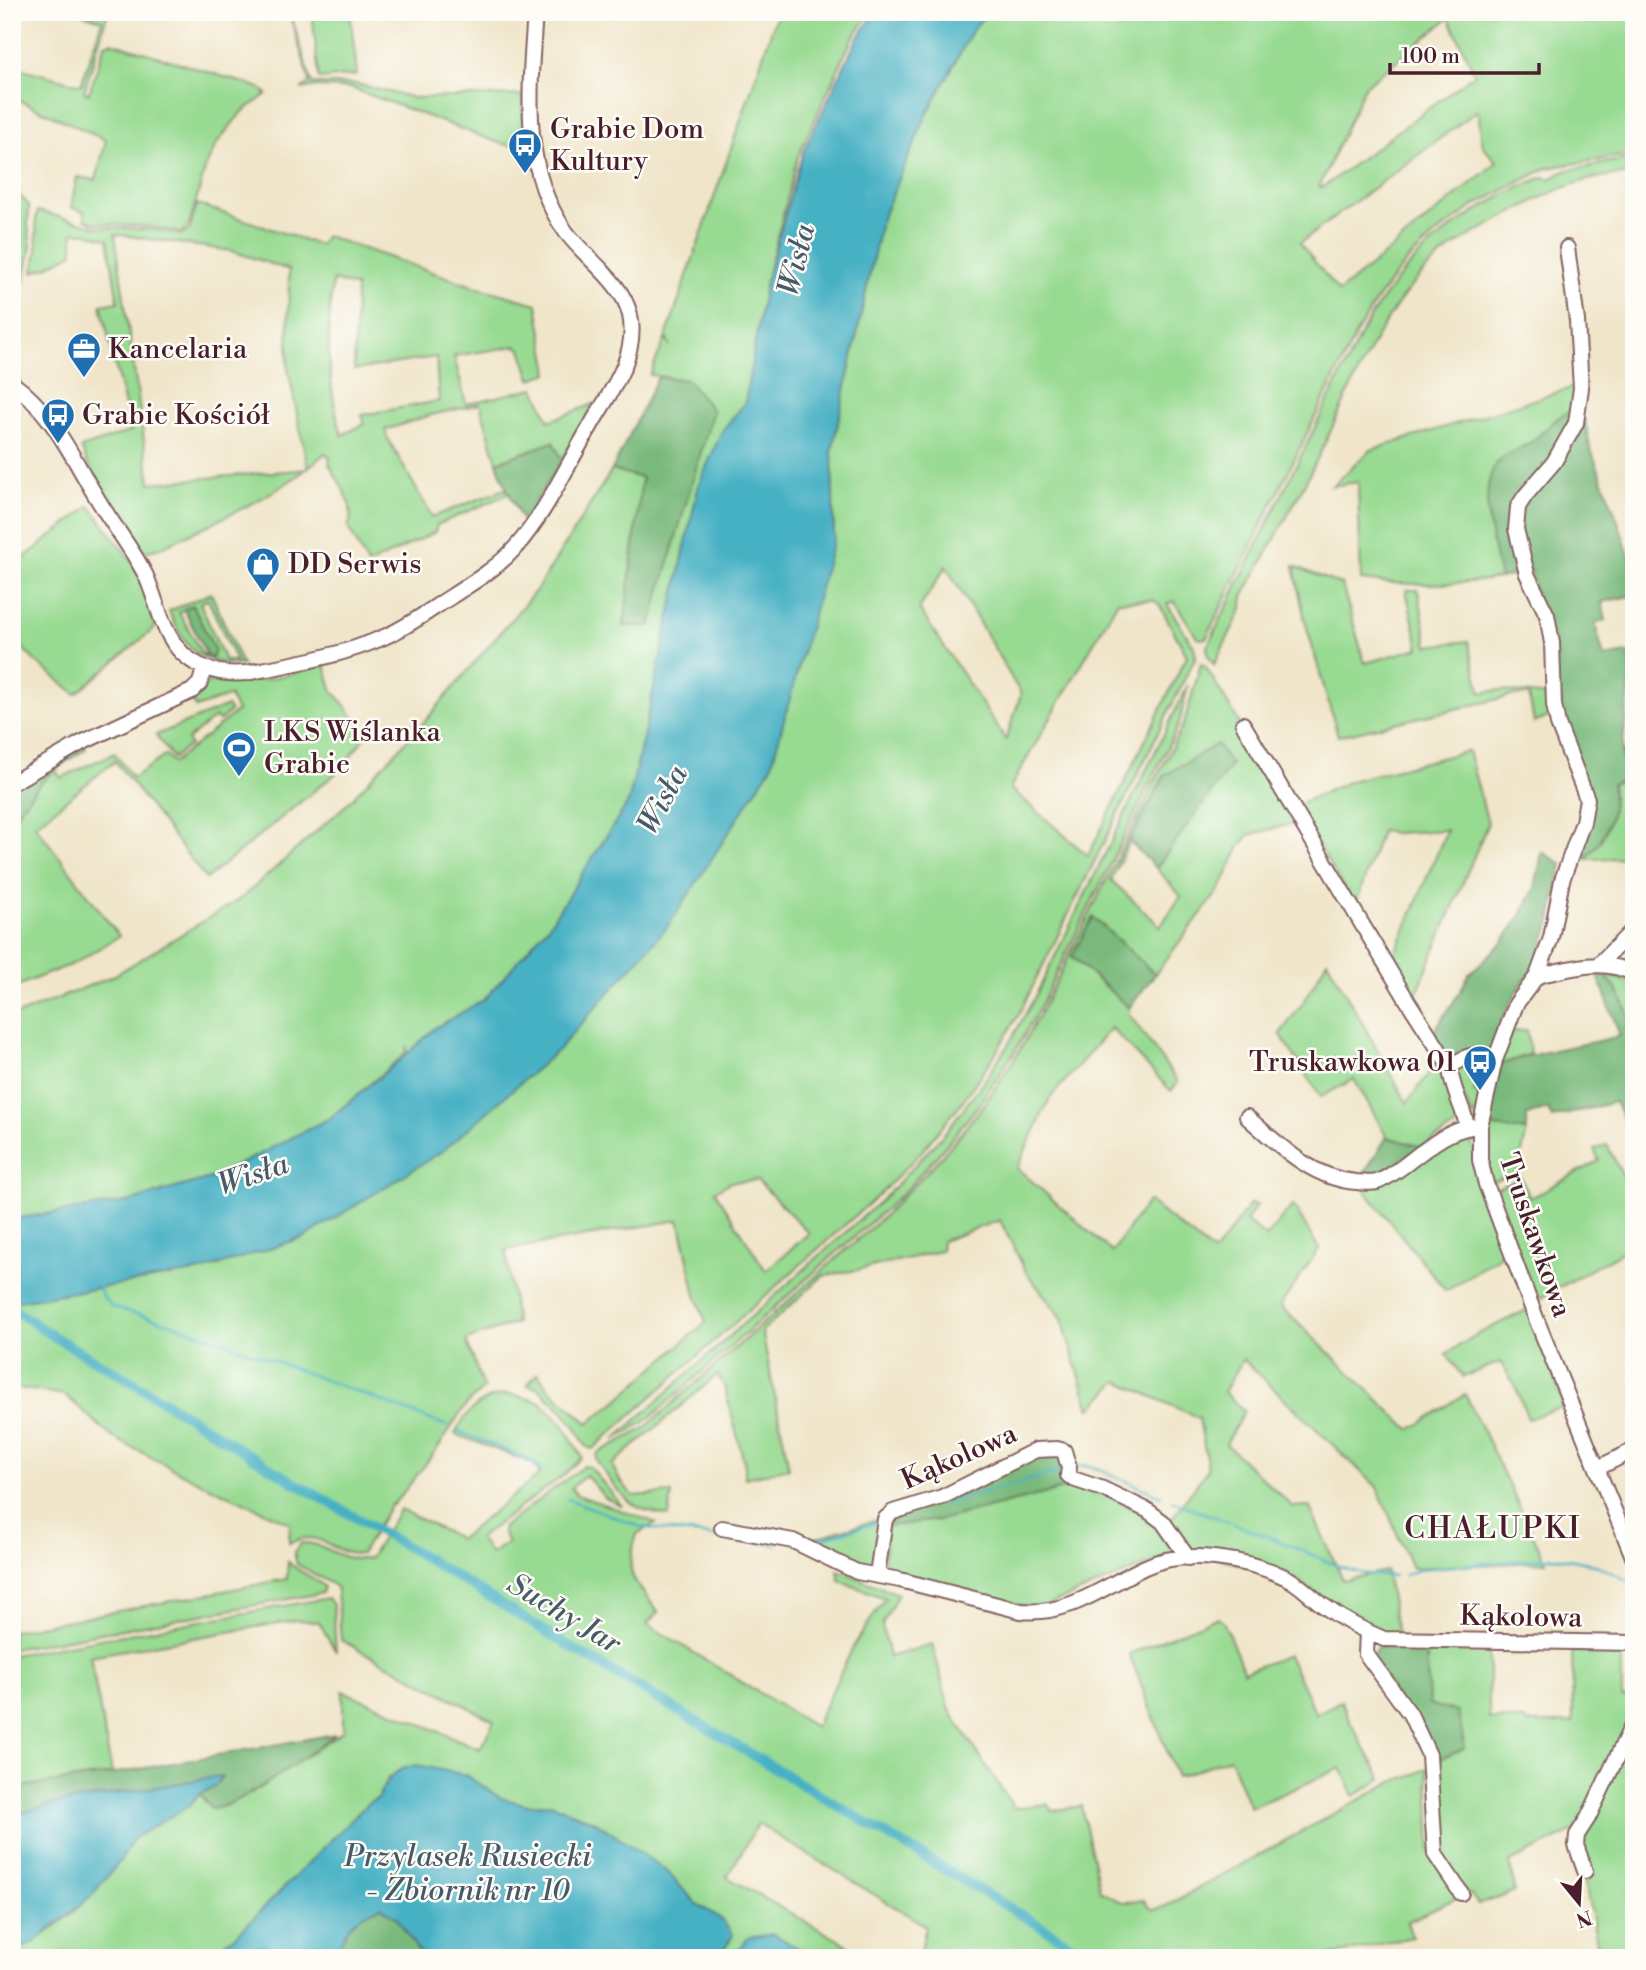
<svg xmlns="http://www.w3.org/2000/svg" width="1646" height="1970" font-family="'Libre Bodoni',serif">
	<rect width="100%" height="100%" fill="#fdfcf7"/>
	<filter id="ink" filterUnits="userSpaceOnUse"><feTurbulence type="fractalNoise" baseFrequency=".0143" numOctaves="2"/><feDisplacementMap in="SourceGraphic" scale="14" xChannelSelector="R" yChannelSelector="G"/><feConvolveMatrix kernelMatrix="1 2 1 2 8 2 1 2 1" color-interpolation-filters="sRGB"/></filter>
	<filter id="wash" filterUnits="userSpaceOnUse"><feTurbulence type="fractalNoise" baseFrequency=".00686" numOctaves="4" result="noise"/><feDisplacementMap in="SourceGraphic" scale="28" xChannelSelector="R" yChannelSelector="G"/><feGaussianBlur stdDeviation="1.57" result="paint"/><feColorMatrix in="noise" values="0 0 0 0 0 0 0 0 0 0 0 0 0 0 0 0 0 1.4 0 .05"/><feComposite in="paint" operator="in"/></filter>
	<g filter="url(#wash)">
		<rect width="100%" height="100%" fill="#f0e5c9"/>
		<path fill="#97da91" stroke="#707c5e" stroke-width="2" fill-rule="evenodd" d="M75 12H108L84 92 89 93 105 44 111 42 260 88 267 94 241 113 217 143 206 166 189 225 182 233 153 227 95 223 85 219V212L71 207 77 177 96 180 106 140 12 97V66L81 85 102 20Z
			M292 12 291 15 312 84H356L414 98 523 95V147L499 143 351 88 313 87 301 89 308 84 309 79 291 19 290 13Z
			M312 12H350L357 75 319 79Z
			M778 12H871L852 39 798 156 765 285 745 403 722 431 699 484 629 801 550 924 485 999 435 1028 407 1054V1046L405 1054 330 1118 217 1176 128 1202 12 1219V1017L113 976 243 897 346 805 427 719 538 588 612 470 642 477 624 625 650 626 688 380 650 375 665 339 670 346 666 337Z
			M987 12H1634V154L1547 168 1475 205 1436 234 1406 262 1381 293 1358 330 1206 638 1200 639 1197 637 1174 601 1167 604 1194 647 1196 656 1019 1014 992 1059 959 1106 921 1152 882 1192 594 1448 591 1449 586 1446 574 1425 563 1411 538 1388 527 1385 538 1373 547 1387 588 1423 613 1404 706 1322 696 1295 679 1220 506 1250 516 1323 466 1340 484 1389C458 1408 455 1424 437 1449 423 1468 408 1487 393 1505L391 1504 361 1554C332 1556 322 1527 289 1543L290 1523 201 1483 112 1437 65 1395 12 1387V1302L201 1271 305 1237 444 1150 834 538 832 451 881 221 925 118 972 31ZM1449 18 1475 74 1323 187H1319L1365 86ZM1478 110 1482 142 1484 148 1497 162 1339 292 1300 243ZM946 566 1021 694 1006 740 919 609ZM1153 600 1159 604 1187 656 1088 856 1010 788 1118 601ZM757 1180 809 1233 766 1271 715 1191 731 1182Z
			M1626 159H1634V175C1594 173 1558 188 1523 207 1490 225 1457 240 1430 266 1379 314 1349 395 1318 457 1295 505 1268 550 1243 597L1242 609 1214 665 1208 655 1207 647 1362 332C1404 255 1464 210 1543 177L1550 179 1565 171Z
			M12 188 29 205 28 225 31 246 24 282 12 288Z
			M197 204 319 245 326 236 476 287 537 304 549 373 531 379 521 349 516 346 454 356 466 404 534 388 536 390 549 421 594 404 562 460 553 442 497 462 480 404 431 415 385 430 387 437 432 517 505 489 510 493 437 525 435 532 368 565 348 527C358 508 339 482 329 464L330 458 325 453C279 497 216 520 160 548L144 552 91 471 81 448 131 431 101 305 118 302 108 239 87 233 73 232V253L47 267 33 272 37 250 36 218 38 211 98 227 154 230 181 235 186 233 190 229ZM115 234 232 251 289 270 288 368 308 469 150 483ZM333 280 356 287 354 370 436 357 439 401 362 415 365 424 342 435C327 386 326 331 333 280Z
			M1578 386 1574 410 1530 443 1501 459 1487 504 1500 578C1452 586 1409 586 1361 580L1358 482 1332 486 1371 450Z
			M90 506 132 562 141 579 155 628 76 694 35 661 16 641 12 644V567Z
			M1294 566 1342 585 1365 663 1419 648 1406 590H1418L1428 646 1468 641 1481 693 1499 690 1547 696 1551 716 1534 723 1529 695 1512 696 1338 736 1305 621Z
			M211 593 242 665C200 664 184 649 169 611ZM208 599 236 661H225L200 603ZM194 606 212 657 202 654 179 612Z
			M1201 664 1205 666 1210 674 1299 822 1249 835 1240 846 1220 889 1155 974 1093 918 1072 957 1129 1008V1014L1178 1082 1171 1091 1111 1028 1050 1098 1017 1168 1112 1252 1148 1201 1214 1253 1251 1203 1257 1205 1246 1221 1266 1237 1293 1205 1319 1249 1280 1306 1410 1430 1465 1394 1546 1562 1412 1568 1377 1487 1243 1359 1224 1392 1244 1411 1226 1444 1293 1507 1309 1506 1343 1580 1386 1571 1397 1633 1380 1632 1364 1627 1297 1580 1190 1550 1170 1521 1208 1469 1199 1418 1118 1381 1090 1409 1061 1317 1026 1272 1000 1220 942 1241 941 1251 857 1270 823 1276 762 1331 789 1468 745 1478V1466L724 1385 717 1375 612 1465 619 1479 633 1496 672 1493 669 1516C627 1510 621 1495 598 1463L596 1458 598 1453 644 1429 883 1217 943 1155 984 1105 1018 1053 1045 1004 1184 723ZM1231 765 1156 868 1181 896 1160 926 1111 880 1129 841 1165 775Z
			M325 665 332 689 367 734 341 769 206 879 115 761 35 825 119 936 77 962 12 988V820L35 787 54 768 61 778 114 753 133 778 166 755 173 763 237 711 229 696 196 708 191 699 210 681C252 685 284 676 325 665Z
			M1188 685 1179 724 1041 1005 1015 1051 978 1106 942 1150 901 1195 649 1419 614 1440 886 1196 943 1135 983 1083 1011 1040 1036 995Z
			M227 706 230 711 219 721 215 717 187 740 190 745 173 758 156 735Z
			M1468 751 1488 823 1413 1002 1390 965 1447 830 1395 833 1381 831 1355 907 1295 806 1350 781Z
			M1634 775V825L1629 827V858L1586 859C1606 832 1616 820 1612 784Z
			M1327 960 1407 1103 1439 1060 1445 1067 1463 1122 1422 1147 1387 1137 1354 1079 1321 1097 1280 1034 1305 1000Z
			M1607 976 1634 983V1046L1626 1028 1633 1025Z
			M1527 1030 1530 1054 1499 1065 1511 1032Z
			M1464 1061 1483 1063 1486 1068 1482 1090 1475 1088 1474 1092 1481 1097 1475 1117 1472 1115 1458 1085 1456 1070Z
			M1486 1126 1527 1131 1517 1173 1492 1182 1486 1156Z
			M1470 1133 1480 1189 1503 1251 1498 1257 1446 1291 1363 1188 1435 1146Z
			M1607 1145 1634 1198V1245L1537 1300 1494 1189 1521 1178 1530 1198 1599 1161 1594 1150Z
			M1529 1309 1564 1406 1528 1419 1515 1385 1500 1362 1463 1377 1446 1354 1478 1334Z
			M510 1394 540 1402 562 1423 582 1457 564 1475 479 1538 491 1554 508 1542 502 1531 503 1527 584 1466 590 1467 622 1506 605 1498 586 1475 571 1488 577 1495 656 1523 637 1534C623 1578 633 1577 658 1612L647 1624 815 1727 853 1647 885 1598 840 1581 838 1570 898 1594 882 1625 889 1657 932 1644 950 1711 1014 1808 1047 1804 1052 1811 1081 1806 1100 1890C1118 1903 1123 1904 1144 1900L1148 1906 1154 1910 1166 1906 1390 1783 1428 1769 1431 1854 1460 1896 1407 1922 1412 1937 1318 1958H919L926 1926 758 1824 727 1877 870 1958H815L773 1934 737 1951 733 1958H710L723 1951 720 1918 697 1904 664 1869 597 1823 552 1804 527 1805 501 1798 465 1775 416 1765 388 1778 377 1799 369 1802 235 1937 225 1942 222 1958H12V1953C56 1933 89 1900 118 1863 124 1856 127 1847 133 1840 150 1820 181 1815 199 1794L212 1809 222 1807 251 1793 343 1731V1691L480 1749 494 1721 341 1640 337 1590 335 1586 297 1564 294 1552 301 1543C329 1542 338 1564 370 1558L400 1509 460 1539 540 1474 534 1464 455 1434C467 1410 483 1396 510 1394Z
			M1075 1486 1099 1490 1161 1524 1180 1552 1038 1609 883 1573 887 1526 939 1520Z
			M876 1520 881 1521 876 1568 865 1570 805 1541Z
			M288 1561C301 1575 313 1575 324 1587L322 1593 12 1649V1631L287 1579Z
			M328 1598 333 1605 336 1652 319 1622 297 1620 90 1656 112 1774 12 1788V1655Z
			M1218 1617 1224 1623 1244 1672 1288 1655 1316 1714 1341 1701 1351 1724 1382 1779 1354 1796 1341 1768 1250 1808 1230 1758 1177 1777 1129 1654Z
			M1489 1646V1719L1525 1720V1723H1573L1572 1651 1622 1652V1698L1634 1697V1715L1576 1830 1510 1862 1515 1892 1478 1905 1471 1894 1467 1895 1438 1851 1426 1647Z
			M1634 1728V1958H1600L1583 1874 1580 1843Z"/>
		<path fill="#79ba7b" stroke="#626c53" stroke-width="2" d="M658 377 688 380 713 411 650 626H624L642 478 612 470Z
			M1574 410 1585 421 1590 447 1618 521 1633 568 1634 595 1602 602 1606 620 1595 624 1604 657 1628 653 1632 667 1622 752 1623 762 1624 752 1634 749V775L1612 784C1616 817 1603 852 1572 865L1589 798 1558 709 1531 570 1500 578C1494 548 1475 486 1499 461 1507 453 1521 449 1531 442 1546 431 1556 415 1574 410Z
			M553 442 562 460 523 522C513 501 503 484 497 462Z
			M193 605 215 651 212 658 207 656 184 609Z
			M1217 744 1231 765 1156 868 1129 841 1165 775Z
			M84 745 86 749C48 772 38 783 12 820V789Z
			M1542 852 1562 864 1551 921 1534 973 1523 981 1509 1005 1491 1051C1473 1047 1464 1051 1448 1060L1433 1033 1460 992 1469 974 1502 943 1519 919 1535 888Z
			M1093 917 1155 974 1129 1008 1072 956Z
			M1596 970C1618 982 1624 1004 1633 1025L1626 1028 1634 1046V1139L1615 1102 1552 1118 1548 1109 1527 1115V1131L1486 1126 1499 1065C1538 1051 1580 1046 1620 1036Z
			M1387 1137 1422 1147 1374 1178H1361Z
			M1057 1451 1075 1486 939 1520 887 1526 896 1515 1006 1467Z
			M1378 1646 1426 1647 1429 1704 1458 1712 1465 1748 1435 1761 1371 1657Z
			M335 1734C305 1756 247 1803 212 1809L199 1794 215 1787 221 1776 59 1803 12 1815V1788L112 1774Z
			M381 1906 397 1918 423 1958H356L340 1945C348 1920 357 1916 381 1906Z"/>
		<path fill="#46b1c4" stroke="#486878" stroke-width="2" d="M876 12H987L972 31 925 118 881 221 832 451 834 538 771 767 669 925 558 1050 444 1150 305 1237 201 1271 12 1302V1219L128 1202 217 1176 330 1118 407 1054 435 1028 485 999 550 924 629 801 699 484 722 431 745 403 765 285 803 152 857 39Z
			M416 1765 465 1775 501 1798 527 1805 552 1804 597 1823 664 1869 697 1904 720 1918 733 1935 723 1951 710 1958H423L397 1918 381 1907C358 1916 348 1921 340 1945L356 1958H270L263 1945 255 1948 254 1958H222L225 1942 235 1937 369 1802 377 1799C387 1780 393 1769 416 1765Z
			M222 1776 215 1787 199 1794 190 1805 134 1838 121 1860 91 1896 35 1942 12 1953V1815L59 1803Z
			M773 1934 815 1958H733L748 1938Z"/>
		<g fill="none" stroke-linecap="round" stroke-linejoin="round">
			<path stroke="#46b1c4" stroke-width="2.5" d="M98 1286 103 1297 112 1307 175 1325 243 1349 447 1426
				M458 1431 532 1461 542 1470
				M1076 1466H1091L1161 1496
				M568 1499 641 1527 718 1537
				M1173 1501C1215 1518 1259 1532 1301 1550 1339 1566 1350 1575 1394 1576
				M943 1504 1065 1470
				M727 1537 776 1545
				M813 1541 878 1522
				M1405 1575 1421 1569 1557 1557 1594 1564 1631 1582"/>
			<path stroke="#46b1c4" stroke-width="10" d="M12 1308 48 1333 134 1383 295 1483 416 1552 569 1646 1094 1958"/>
		</g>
	</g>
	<g filter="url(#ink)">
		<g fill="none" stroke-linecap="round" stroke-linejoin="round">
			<g stroke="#846462" stroke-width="18">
				<path id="minor" d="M1567 248 1577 321 1581 388 1576 423 1554 462 1525 496 1518 507 1516 529 1527 574 1547 615 1552 643 1554 705 1558 724 1587 799 1583 822 1562 880 1551 938 1537 976 1516 1004 1495 1060 1480 1126V1160L1486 1184 1537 1321 1634 1559
					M12 383C55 414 73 460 100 503 115 528 133 550 146 576 157 601 162 633 182 653 200 670 223 675 246 673 292 664 342 656 384 637 408 627 430 610 452 596 474 582 498 567 515 548 546 513 566 467 590 427 609 393 639 356 630 315 622 281 586 259 566 232 520 169 530 86 535 12
					M1243 724 1407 1000 1450 1067
					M12 783 81 743 192 691 200 683 204 668
					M1598 965 1634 929
					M1537 976C1568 969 1604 957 1634 974
					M1247 1117C1278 1144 1312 1179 1356 1182 1363 1182 1370 1184 1377 1182 1393 1176 1408 1162 1422 1152 1439 1139 1457 1127 1480 1126
					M1467 1126C1463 1106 1451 1088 1450 1067 1468 1054 1473 1053 1495 1060
					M1598 1468 1634 1450
					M722 1528 793 1541 857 1572 900 1580 1021 1611C1069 1616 1104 1586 1145 1567 1185 1548 1246 1559 1285 1577 1299 1583 1311 1597 1324 1606 1343 1620 1362 1630 1384 1639L1634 1643
					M877 1575 885 1519 893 1512 942 1497 1036 1450 1057 1449 1064 1451 1069 1468 1068 1475 1073 1479 1103 1489 1147 1510 1163 1522 1188 1558
					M1367 1632 1366 1654 1410 1714 1429 1755 1435 1854 1461 1893
					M1585 1871 1576 1845 1577 1835 1588 1818 1634 1721"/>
			</g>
			<use href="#minor" stroke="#fff" stroke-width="14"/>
		</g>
	</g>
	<defs>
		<g id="bus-pin" transform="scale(1.75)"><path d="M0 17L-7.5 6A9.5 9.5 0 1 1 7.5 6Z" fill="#1f6fb2" stroke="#fdfcf7"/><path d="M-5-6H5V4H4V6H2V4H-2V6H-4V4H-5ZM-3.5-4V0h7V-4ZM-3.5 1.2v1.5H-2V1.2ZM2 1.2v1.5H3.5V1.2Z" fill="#fff"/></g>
		<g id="office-pin" transform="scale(1.75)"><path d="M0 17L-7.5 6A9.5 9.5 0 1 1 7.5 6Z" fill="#1f6fb2" stroke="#fdfcf7"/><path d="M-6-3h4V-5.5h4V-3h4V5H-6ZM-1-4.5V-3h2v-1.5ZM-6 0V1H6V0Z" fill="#fff"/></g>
		<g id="shop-pin" transform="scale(1.75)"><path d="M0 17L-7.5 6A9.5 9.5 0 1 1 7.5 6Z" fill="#1f6fb2" stroke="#fdfcf7"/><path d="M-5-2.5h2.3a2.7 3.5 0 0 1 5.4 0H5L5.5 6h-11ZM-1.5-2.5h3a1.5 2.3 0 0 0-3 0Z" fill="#fff"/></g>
		<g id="stadium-pin" transform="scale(1.75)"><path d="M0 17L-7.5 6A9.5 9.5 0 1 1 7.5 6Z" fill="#1f6fb2" stroke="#fdfcf7"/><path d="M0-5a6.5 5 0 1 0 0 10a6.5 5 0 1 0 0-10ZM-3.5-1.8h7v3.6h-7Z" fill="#fff"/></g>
	</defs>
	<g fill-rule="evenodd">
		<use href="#bus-pin" x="525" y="145"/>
		<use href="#office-pin" x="84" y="349"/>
		<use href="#bus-pin" x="58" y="415"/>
		<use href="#shop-pin" x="263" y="564"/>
		<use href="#stadium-pin" x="239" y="748"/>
		<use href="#bus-pin" x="1480" y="1062"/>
	</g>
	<g text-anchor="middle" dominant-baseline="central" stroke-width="5" stroke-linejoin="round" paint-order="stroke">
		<g font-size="28" fill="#4a1f2b" stroke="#fdfcf7" text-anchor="start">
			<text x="550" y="129">Grabie Dom<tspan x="550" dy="32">Kultury</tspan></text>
			<text x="108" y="349">Kancelaria</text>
			<text x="82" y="415">Grabie Kościół</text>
			<text x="288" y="564">DD Serwis</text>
			<text x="264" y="732">LKS Wiślanka<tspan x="264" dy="32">Grabie</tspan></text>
			<text x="1456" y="1062" text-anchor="end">Truskawkowa 01</text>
		</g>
		<g font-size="28" fill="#4a1f2b" stroke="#fdfcf7">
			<text transform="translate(1535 1235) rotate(71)">Truskawkowa</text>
			<text transform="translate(959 1457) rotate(-24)">Kąkolowa</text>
			<text transform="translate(1521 1617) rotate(1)">Kąkolowa</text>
		</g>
		<g font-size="30" font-style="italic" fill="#485968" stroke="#fdfcf7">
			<text transform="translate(797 260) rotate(-76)">Wisła</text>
			<text transform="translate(663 800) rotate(-62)">Wisła</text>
			<text transform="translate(253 1175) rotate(-19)">Wisła</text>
			<text transform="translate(564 1614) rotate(31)">Suchy Jar</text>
			<text x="468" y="1857">Przylasek Rusiecki<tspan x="468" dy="34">- Zbiornik nr 10</tspan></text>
		</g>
		<g font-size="30" letter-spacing="2" fill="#4a1f2b" stroke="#fdfcf7">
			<text x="1493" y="1529">CHAŁUPKI</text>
		</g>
	</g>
	<rect width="1646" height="1970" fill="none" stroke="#fdfcf7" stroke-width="42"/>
	<g transform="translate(1579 1903) rotate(162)" stroke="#fdfcf7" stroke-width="5" paint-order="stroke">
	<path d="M0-5L12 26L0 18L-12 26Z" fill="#4a1f2b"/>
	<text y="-10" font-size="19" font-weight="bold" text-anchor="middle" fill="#4a1f2b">N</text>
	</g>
	<path d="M1390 63v10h149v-10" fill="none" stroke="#4a1f2b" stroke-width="3.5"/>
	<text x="1401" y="63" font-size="21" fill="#4a1f2b" stroke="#fdfcf7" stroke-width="5" paint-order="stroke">100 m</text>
</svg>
